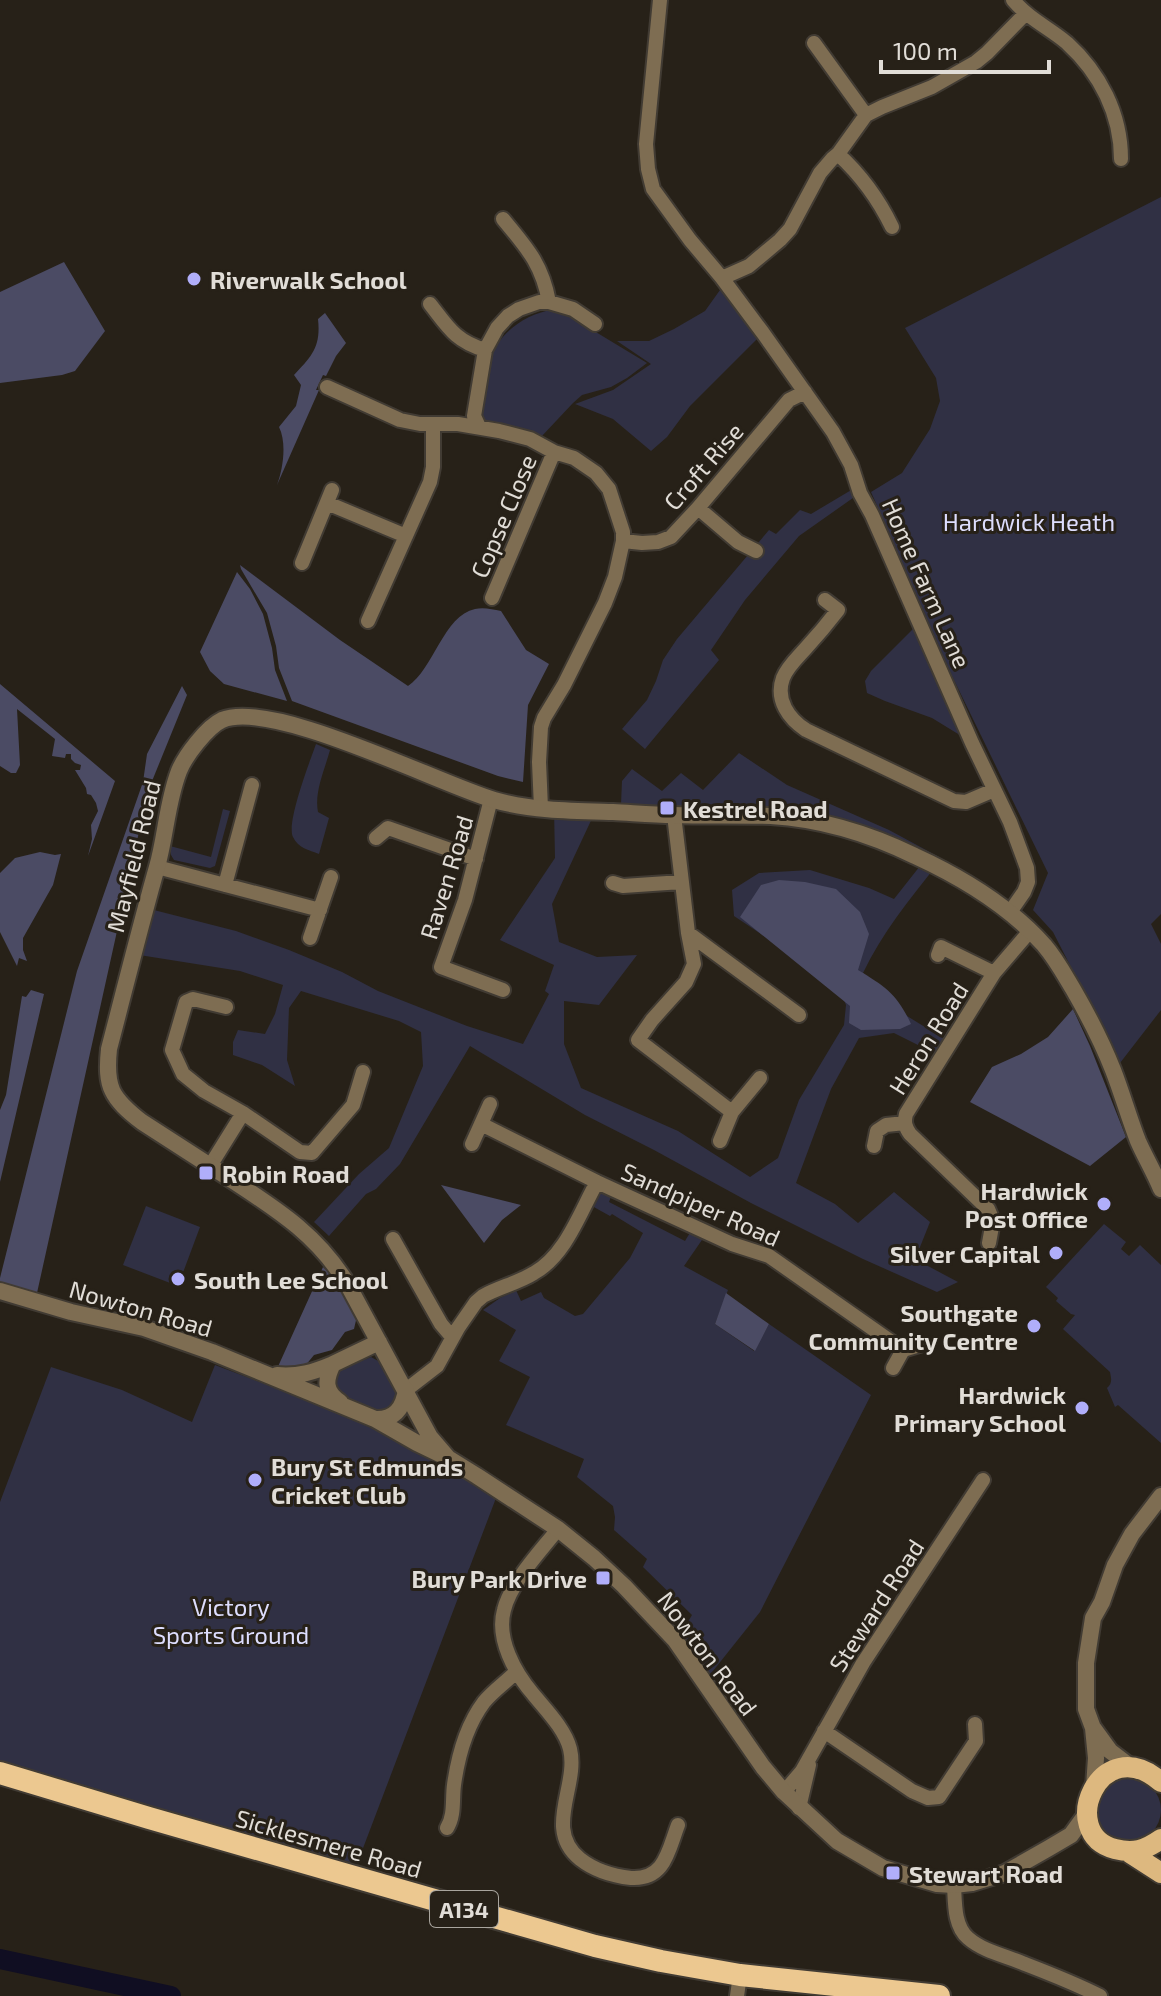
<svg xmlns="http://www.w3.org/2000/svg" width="1161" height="1996" font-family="'Exo 2',sans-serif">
	<rect width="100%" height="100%" fill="#272118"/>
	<path fill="#303044" d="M1161 197V914L1151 924 1161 944V1010L1120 1063 1053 932 1033 910 1048 873 952 676 871 492 902 473 930 429 940 401 936 378 905 328Z
		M725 283 763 333 690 406 667 437 651 451 613 419 575 404 613 390 651 364 617 341H649L674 329 705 311Z
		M552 310 571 317 647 363 627 378 611 387 582 395 573 403 541 437V443L481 425C478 414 480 405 482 394 484 382 489 356 496 346 508 327 530 313 552 310Z
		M858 486 860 493 799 536 745 600 711 650 719 660 645 749 622 729 647 700 656 681 663 660 677 639 769 530 776 534 800 510 811 514Z
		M913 629 963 737 932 718 885 701 867 693 865 681 871 671Z
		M316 744 330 750C325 769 314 792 318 812L329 818 319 854C309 850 298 848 293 837 286 823 310 761 316 744Z
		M739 753 787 785 889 830 939 857 923 854 844 821 621 804 622 781 632 769 662 791 681 773 703 790Z
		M223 809 230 811 215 866 210 868 174 860 171 855 170 846 211 857Z
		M554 809 595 812 552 904 559 942 597 957 637 955 599 1005 564 1001V1044L581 1088 678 1131 750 1177 778 1158 799 1100 844 1025 846 1005 838 985 734 916 732 890 759 873 810 870 869 888 894 899 920 866H936C909 900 882 933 863 973L907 1016 951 1043 938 1055 894 1033 859 1038 831 1089 796 1183 835 1204 858 1223 894 1192 930 1222 914 1262 926 1265 958 1282 937 1292 863 1259 751 1203 654 1150 585 1115 470 1046 400 1164 376 1189 366 1194 329 1236 314 1222 359 1174 389 1148 423 1066 421 1032 399 1021 301 991 289 1008 287 1060 295 1086 262 1065 233 1055V1042L238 1030 265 1034 275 1014 283 985 240 971 133 954 146 908 236 931 289 950 342 972 378 991 467 1026 523 1044 549 994 545 991 554 965 500 940 555 858Z
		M601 1191 612 1194 609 1202 685 1241 691 1231 704 1237 684 1266 728 1290 715 1324 754 1351 769 1324 871 1395 760 1612 709 1676 681 1634 692 1615 643 1567 647 1559 614 1530 615 1517 613 1506 577 1477 584 1459 506 1425 530 1377 499 1361 516 1330 483 1310 500 1298 516 1290 521 1301 541 1292 544 1298 575 1316 583 1314 630 1258 643 1233 612 1214 610 1216 592 1206Z
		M146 1206 200 1227 178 1286 123 1265Z
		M1104 1224 1126 1242 1121 1249 1129 1256 1140 1245 1161 1265V1443L1118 1405 1115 1407 1107 1388C1113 1383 1111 1378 1110 1372L1063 1329 1075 1315 1071 1314 1056 1301 1058 1298 1046 1287Z
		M371 1357 380 1362 396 1393V1399L388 1411C372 1411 346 1402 335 1390V1374L338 1370Z
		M215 1365C275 1388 336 1410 394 1439 429 1457 463 1477 496 1498L357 1864 143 1806 0 1761V1502L51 1367 122 1390 192 1422Z
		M1097 1810a32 32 0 1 1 64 0a32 32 0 1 1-64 0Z"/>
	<path fill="#4b4b64" d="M64 262 105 331 75 371 62 375 0 383V292Z
		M325 313 346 343 336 356 326 376 323 375 316 390H319L277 485C283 469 287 443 279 427L296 406 301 385 294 375C312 356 321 347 318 319Z
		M240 565 340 640 408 686C433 670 444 615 475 609 483 607 492 609 501 611L526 650 549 664 528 705 523 782 498 776 292 701 279 668 276 646 267 613 241 569Z
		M237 572 250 589 263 614 272 648 275 670 287 701 224 684 210 671 200 652Z
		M0 684 115 781 88 856 92 839 91 825 98 811 96 803 91 795 87 794 86 788 75 770H80L81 765 75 763 71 759V754H66L65 758 52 756 55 739 17 709 20 765 16 773H11L0 766Z
		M182 686 187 695 148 791 37 1293 0 1282V1278L77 971 143 782 147 754Z
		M40 852 55 855 61 854 53 885 23 938V950L27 961 19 958 17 966 0 932V873L15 858Z
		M779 880 805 882 836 889 860 912 869 934 858 970C886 987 897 994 911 1024L900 1029 861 1030 849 1023 850 1006 740 917 761 885Z
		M31 990 44 994 0 1182V1110L6 1095 22 996 26 997Z
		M1073 1009 1090 1046 1126 1137 1090 1166 970 1102 992 1067 1021 1054 1048 1037Z
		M441 1185 521 1205 502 1220 484 1243Z
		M323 1267 340 1281 357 1316 354 1329 345 1332 332 1350 314 1355 305 1366 276 1371Z
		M726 1293 769 1324 755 1351 715 1324Z"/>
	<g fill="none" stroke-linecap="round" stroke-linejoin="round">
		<path stroke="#100e22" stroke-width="20" d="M0 1959 171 1996"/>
		<g stroke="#413b33" stroke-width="18">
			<path id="minor" d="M660 0 646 144 648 169 653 189 690 240 722 278 763 333 833 432 851 465 860 493 872 515 972 743 1010 822 1027 868 1028 882 1024 892 1010 912
				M1013 0C1030 20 1048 27 1067 43 1100 73 1121 114 1121 159
				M814 43 866 115
				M838 154C862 176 878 198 892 227
				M503 219C527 248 542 264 549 302
				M722 278 749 266 780 240 790 229 820 173 832 159 838 154 866 115 882 107 932 87 976 62 987 53 1025 14
				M430 304C448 327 455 341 485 350
				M327 387 400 420 420 424H458L499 431 530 439 554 452 574 458 596 473 609 489 623 532V541L615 577 605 603 564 685 544 718 541 727 539 762 541 808
				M479 427 474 416 485 350 497 328 508 316 519 309 539 302H549L573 309 595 324
				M327 503 406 536
				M698 508 738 542 756 551
				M623 541 642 543 658 542 671 537 698 508 789 400 805 392
				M302 563 332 490
				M492 598 554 452
				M825 600 838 610C828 623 817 636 806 648 798 657 787 667 783 678 775 700 789 719 806 730L954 801 966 802 994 790
				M368 621 430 482 433 467V425
				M491 799 465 900 441 967 503 990
				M674 815 688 933 694 964 686 982 652 1020 638 1040 732 1112
				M376 838 388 828 476 859
				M157 867 320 910
				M613 883 623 886 682 882
				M225 885 252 785
				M688 933 799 1015
				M310 938 331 877
				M938 955 941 947 994 973
				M226 1007 193 999 186 1002 172 1050 183 1074 204 1091 243 1113 300 1152 312 1153 353 1105 363 1072
				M481 1124 597 1182 732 1244 769 1256 903 1350
				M720 1141 732 1112 760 1078
				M472 1144 490 1104
				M874 1146 877 1131 886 1125 905 1123
				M210 1166 243 1113
				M393 1239 441 1324 452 1337
				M989 1243 993 1221 988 1209 910 1134C905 1127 904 1122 906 1114L994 973 1030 931
				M893 1368 903 1350 923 1344
				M406 1390 437 1366 458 1328 476 1302 483 1296C499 1287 518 1283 534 1273 566 1255 580 1212 597 1182
				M558 1529C540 1552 511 1582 504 1610 496 1639 515 1673 533 1694 546 1710 565 1729 570 1749 579 1786 543 1829 580 1859 594 1870 613 1876 631 1878 665 1880 668 1851 678 1825
				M824 1731 912 1791 928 1798 939 1797 976 1741 975 1724
				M784 1792 802 1771 863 1663 983 1480
				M799 1808 809 1765
				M447 1828C455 1815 452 1800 454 1785 458 1756 466 1726 484 1702 493 1691 506 1682 516 1672
				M954 1885C955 1903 954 1926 968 1938 984 1952 1007 1956 1025 1964 1051 1974 1076 1984 1100 1996
				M737 1996 740 1975"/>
		</g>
		<g stroke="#413b33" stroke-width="20">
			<path id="tertiary" d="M0 1291 71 1312 144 1328 212 1352 375 1419 417 1443 448 1458 477 1476 558 1529 594 1558 624 1586 675 1640 763 1767 784 1792 837 1841 883 1868 937 1884 954 1885 972 1883 1005 1873 1049 1848 1071 1835 1087 1813
				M277 1375C298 1377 314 1372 333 1364
				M340 1402C324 1391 325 1380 333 1364L379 1342
				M375 1419C395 1420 403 1408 406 1390
				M448 1458 430 1437 348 1285C319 1237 281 1212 235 1182 204 1162 173 1142 142 1122 111 1098 105 1087 109 1049 125 988 140 927 157 867 166 835 167 802 179 771 185 756 207 727 222 720 273 699 437 783 494 800 532 811 574 811 613 812 633 813 653 815 673 815 706 816 738 815 771 816 821 819 870 834 915 856 963 878 1009 906 1044 945 1056 959 1064 974 1073 989 1088 1015 1102 1042 1113 1070 1122 1093 1129 1118 1138 1141 1145 1157 1154 1172 1161 1189
				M1094 1729 1110 1751 1131 1767
				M1094 1787 1096 1758 1093 1728 1086 1709V1663L1093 1618 1102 1602 1115 1565 1132 1534 1161 1496"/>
		</g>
		<g stroke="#413b33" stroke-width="24">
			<path id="primary" d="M1161 1782C1100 1729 1056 1834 1115 1849 1134 1854 1145 1850 1161 1839
				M1130 1853 1161 1873"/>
		</g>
		<g stroke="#413b33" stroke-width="26">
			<path id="trunk" d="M0 1773 149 1818 595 1946 661 1961 740 1975 939 1996"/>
		</g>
		<use href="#minor" stroke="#7e6d52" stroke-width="14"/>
		<use href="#tertiary" stroke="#7e6d52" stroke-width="16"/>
		<use href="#primary" stroke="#ddb87f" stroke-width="20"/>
		<use href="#trunk" stroke="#ecc890" stroke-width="22"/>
	</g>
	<g fill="#b0aefa" stroke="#272118" stroke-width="3">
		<circle cx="194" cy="279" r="8"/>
		<rect x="659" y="800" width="16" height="16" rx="4"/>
		<rect x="198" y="1165" width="16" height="16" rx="4"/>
		<circle cx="1104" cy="1204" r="8"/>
		<circle cx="1056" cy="1253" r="8"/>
		<circle cx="178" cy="1279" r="8"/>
		<circle cx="1034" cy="1326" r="8"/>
		<circle cx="1082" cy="1408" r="8"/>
		<circle cx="255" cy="1480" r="8"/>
		<rect x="595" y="1570" width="16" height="16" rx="4"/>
		<rect x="885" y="1865" width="16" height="16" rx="4"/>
	</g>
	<g text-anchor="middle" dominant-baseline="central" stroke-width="6" stroke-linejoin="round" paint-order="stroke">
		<rect fill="#272118" stroke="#a9a59e" stroke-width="2" x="430" y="1891" width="68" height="36" rx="6"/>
		<g font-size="22" font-weight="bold" fill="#e1ddd7">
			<text x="464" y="1909">A134</text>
		</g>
		<g font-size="24" font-weight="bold" fill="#e1ddd7" stroke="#272118" text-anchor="start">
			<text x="210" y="279">Riverwalk School</text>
			<text x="683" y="808">Kestrel Road</text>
			<text x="222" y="1173">Robin Road</text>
			<text x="1088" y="1190" text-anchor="end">Hardwick<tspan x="1088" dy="28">Post Office</tspan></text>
			<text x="1040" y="1253" text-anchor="end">Silver Capital</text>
			<text x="194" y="1279">South Lee School</text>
			<text x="1018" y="1312" text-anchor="end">Southgate<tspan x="1018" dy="28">Community Centre</tspan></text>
			<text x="1066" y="1394" text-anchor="end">Hardwick<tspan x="1066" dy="28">Primary School</tspan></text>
			<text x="271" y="1466">Bury St Edmunds<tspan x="271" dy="28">Cricket Club</tspan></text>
			<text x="587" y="1578" text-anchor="end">Bury Park Drive</text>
			<text x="909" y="1873">Stewart Road</text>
		</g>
		<g font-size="24" fill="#e1ddd7" stroke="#272118">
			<text transform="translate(703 466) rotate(-49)">Croft Rise</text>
			<text transform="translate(503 516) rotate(-67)">Copse Close</text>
			<text transform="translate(927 583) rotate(66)">Home Farm Lane</text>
			<text transform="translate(133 856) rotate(-76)">Mayfield Road</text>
			<text transform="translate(446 877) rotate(-73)">Raven Road</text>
			<text transform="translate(928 1038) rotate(-58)">Heron Road</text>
			<text transform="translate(701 1204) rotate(24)">Sandpiper Road</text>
			<text transform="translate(141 1308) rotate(16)">Nowton Road</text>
			<text transform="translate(876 1605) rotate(-57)">Steward Road</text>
			<text transform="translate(708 1653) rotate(53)">Nowton Road</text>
			<text transform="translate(329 1843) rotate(16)">Sicklesmere Road</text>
		</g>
		<g font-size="24" fill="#ddddfd" stroke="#272118">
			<text x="1029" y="521">Hardwick Heath</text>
			<text x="231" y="1606">Victory<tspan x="231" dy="28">Sports Ground</tspan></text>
		</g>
	</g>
	<path d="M881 60v12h168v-12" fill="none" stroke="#e1ddd7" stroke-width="4"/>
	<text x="893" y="60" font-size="24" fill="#e1ddd7" stroke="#272118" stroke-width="6" paint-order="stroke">100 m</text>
</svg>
